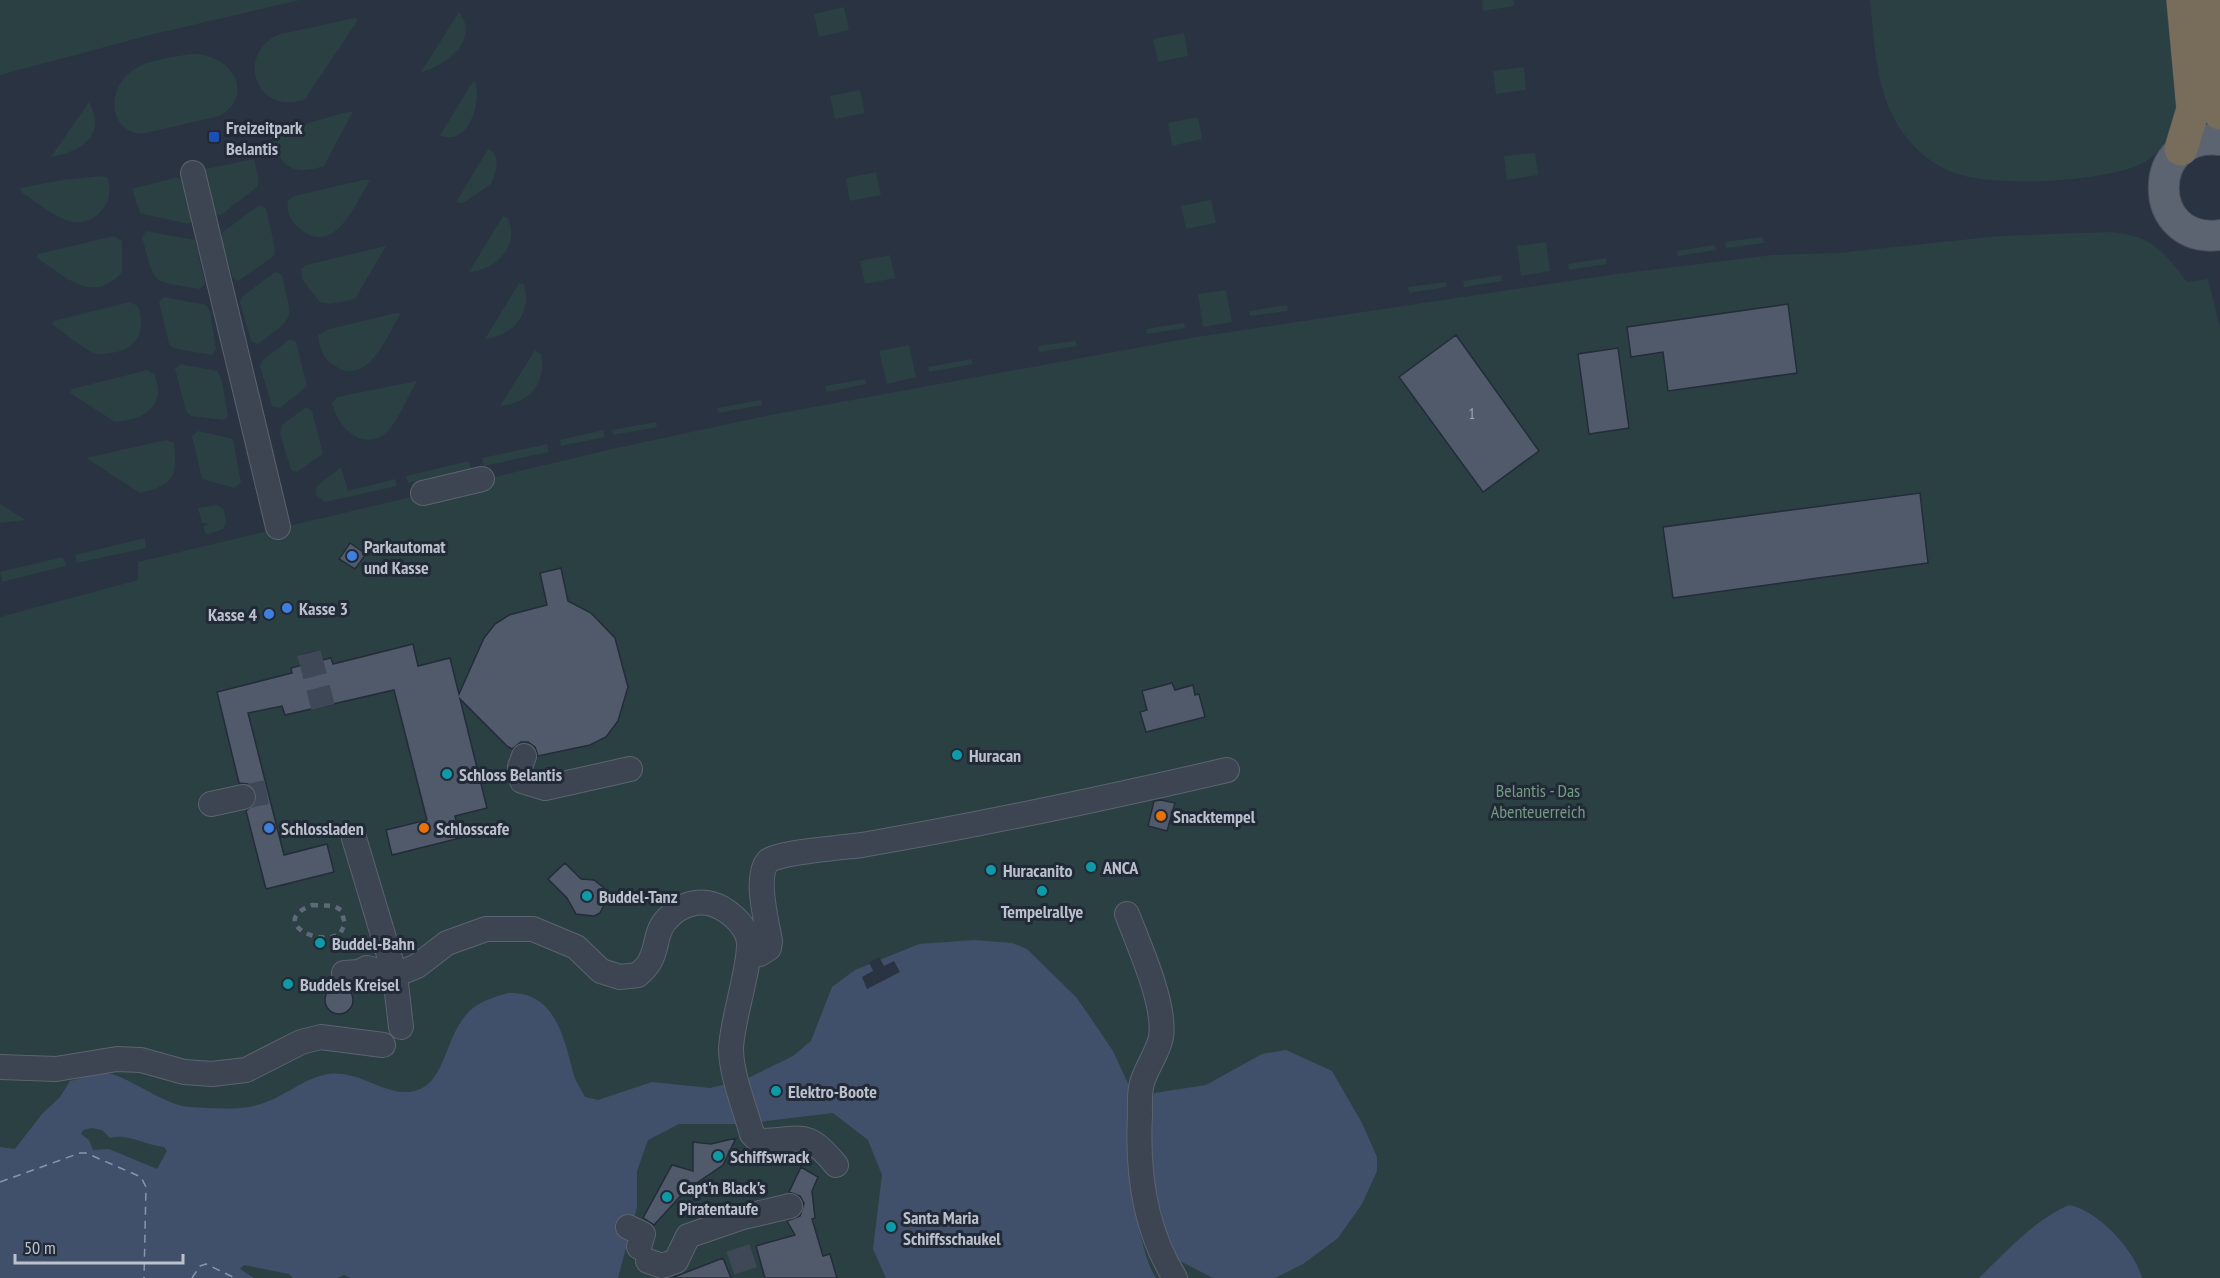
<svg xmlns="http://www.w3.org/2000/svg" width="2220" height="1278" font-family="'PT Sans Narrow',sans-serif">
	<rect width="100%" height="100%" fill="#293342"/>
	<path fill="#2b4043" d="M0 0H300L154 34 0 75Z
		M1482 0H1513L1514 6 1483 11Z
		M1870 0H2171C2174 37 2186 106 2167 139 2160 150 2153 158 2141 164 2102 182 1995 188 1954 173 1939 168 1923 156 1913 145 1876 106 1875 50 1870 0Z
		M844 7 849 30 819 37 814 14Z
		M459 12C481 39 445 67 421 72Z
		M354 18 358 20 305 99C260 117 233 58 277 35Z
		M1184 33 1188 56 1158 62 1153 39Z
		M192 54C230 53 257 93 220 116L141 134C106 130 108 86 133 70 150 59 173 57 192 54Z
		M1524 67 1526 90 1496 94 1493 71Z
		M475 81C482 101 469 148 440 135L472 83Z
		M860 90 865 113 835 119 830 96Z
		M89 102C107 135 81 152 51 157Z
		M353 111 324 166C297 175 283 170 271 142 288 127 331 116 353 111Z
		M1198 117 1202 139 1172 146 1168 123Z
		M488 149C502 155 496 173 491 184L463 203 456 202Z
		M1535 153 1538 175 1507 180 1504 156Z
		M254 159 259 181 257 187 221 215 214 214 204 173 205 169Z
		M876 172 881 195 850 201 846 178Z
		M100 176 107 177C118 203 92 231 66 220 50 214 35 201 21 192L20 188 62 180Z
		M177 177 183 181 193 221 188 224 140 213 132 189Z
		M363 180H370C355 205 335 257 300 229 290 221 286 212 288 201L294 196Z
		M1211 200 1216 223 1186 229 1181 206Z
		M259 205 266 208 275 249 274 256 238 281 233 278 221 238 223 232Z
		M503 216 508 218C520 246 496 270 469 272Z
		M146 231 195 240 205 284 199 289C149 280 156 287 142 237Z
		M2111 232C2153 236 2162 250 2187 282L2208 279 2220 328V1278H0V617L138 580V562L612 449 770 415 1190 338 1616 274 1773 255 1838 253 1999 236Z
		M114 236 122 241V272C92 306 65 276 37 258L38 254Z
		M1763 237 1764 243 1726 248 1725 242Z
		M1546 242 1550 271 1521 276 1517 246Z
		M1715 245 1716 250 1678 256 1677 251Z
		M386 246 355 299 331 304 320 302 302 279 301 269 306 265Z
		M890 255 895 278 865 284 860 261Z
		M1606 258 1607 264 1569 270 1568 264Z
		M275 272 282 275C292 322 297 315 258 344L251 341 240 302 243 296Z
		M1501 275 1502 281 1464 287 1463 281Z
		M1446 282 1447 287 1409 293 1408 287Z
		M519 283 524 284C533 313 513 336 485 339Z
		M1226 290 1232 322 1203 327 1198 294Z
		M164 297 206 305 210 311 216 350 211 355 173 348 169 344 159 302Z
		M130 302 138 306C147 330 137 351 110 353 107 353 100 355 96 354 85 350 63 332 52 324L54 321Z
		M1287 305 1288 311 1250 316 1249 311Z
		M396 313H401C387 336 368 387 335 366 323 359 319 348 318 335L329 329Z
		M1184 323 1185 328 1147 334 1146 329Z
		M290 339 296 342 307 386 280 408 272 406 260 366 263 360Z
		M1076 341 1077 346 1039 352 1038 346Z
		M909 345 916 377 887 384 879 351Z
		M535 350 541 354C547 384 529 403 500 406Z
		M972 359 973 364 929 372 928 367Z
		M180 364 217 371 221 377 228 416 224 420 191 416 186 411 175 369Z
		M147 370 154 374C168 407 143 420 115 422L70 393 72 389Z
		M865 379 866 384 827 392 825 386Z
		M417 381C409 394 396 425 386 433 361 453 337 425 332 403L337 397Z
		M761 400 762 405 718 413 717 408Z
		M306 407 312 411 323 454 297 472 291 470 280 434 282 425Z
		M656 422 657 427 613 435 612 430Z
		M603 430 605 437 561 446 560 440Z
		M198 431 233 439 241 483 234 488 202 479 192 436Z
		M166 440 174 443C177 476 175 485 140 493L86 458Z
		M547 444 549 452 484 466 482 458Z
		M469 461 471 469 408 483 406 476Z
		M341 467 348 491 395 479 397 486 325 502 316 495 317 486Z
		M0 504 26 520 0 523Z
		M218 505 224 510 226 523 223 529 206 535 203 526 209 524 202 523 198 508Z
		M145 538 146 548 77 563 75 555Z
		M63 557 66 566 2 582 0 572Z"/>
	<path fill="#40506a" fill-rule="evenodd" d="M974 940 1012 943 1027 949 1077 998 1113 1051 1130 1088 1127 1125 1131 1173 1154 1093 1206 1085 1262 1054 1286 1050 1332 1071 1362 1123 1377 1157V1171L1362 1204 1338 1238 1303 1264 1275 1278H1213L1176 1259 1169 1246 1157 1195 1132 1201C1139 1223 1144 1260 1156 1278H886L873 1249 882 1175 868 1140 833 1113 742 1124H679L648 1140 637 1171V1207L618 1278H351L344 1275 337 1278H293L289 1274 244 1265 240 1269 254 1278H0V1147L15 1149 42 1114 60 1097 70 1081C81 1079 94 1073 105 1073 122 1072 163 1105 189 1107 212 1108 240 1111 261 1104 284 1097 304 1078 328 1074 358 1070 381 1093 407 1092 455 1090 438 1016 490 999 496 997 505 993 512 993 556 994 564 1039 573 1072 575 1081 581 1089 585 1097L598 1100 652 1082 710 1088 744 1080 793 1056 811 1041 832 987 855 970 919 944ZM92 1128 102 1130 110 1138C125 1133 146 1145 164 1147L167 1151 157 1169 109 1149 93 1150 89 1140 81 1134 83 1130Z
		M2069 1205C2097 1210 2135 1250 2142 1278H1979C2007 1251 2033 1221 2069 1205Z"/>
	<path fill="#293342" d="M879 957 884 966 894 961 900 972 867 989 862 977 873 971 869 962Z"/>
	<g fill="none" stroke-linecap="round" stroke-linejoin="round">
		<path stroke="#8496b1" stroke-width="1.5" stroke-dasharray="8 6" stroke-linecap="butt" d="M0 1182 80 1153H86L141 1177 146 1187 144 1278
			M192 1278 200 1266 206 1264 235 1278"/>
	</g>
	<path fill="#505a6b" stroke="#242c3a" stroke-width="1.5" d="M1788 304 1797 373 1668 391 1663 352 1631 357 1627 327Z
		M1456 335 1539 451 1483 492 1399 377Z
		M1618 348 1629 428 1589 434 1578 354Z
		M1920 493 1928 563 1673 598 1663 527Z
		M350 543 366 554 355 569 339 559Z
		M561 568 568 601 591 613 615 638 628 687 618 721 606 737 590 745 538 756 535 747 528 742H521L512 749 507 746 460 699 487 808 455 816 460 838 392 855 386 830 427 820 394 690 285 715 282 706 248 713 284 855 327 844 334 872 266 889 246 811 256 802 257 793 248 784 239 783 217 692 292 673 291 668 303 665 301 656 309 653 320 651 322 660 331 658 333 664 413 644 418 666 450 658 459 694 484 638 495 624 509 615 547 605 540 573Z
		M1172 683 1175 690 1193 685 1195 695 1199 694 1205 717 1146 732 1140 712 1147 710 1142 691Z
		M1161 800 1175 803 1167 831 1148 826 1154 801Z
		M565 863 581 879 594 880 604 888 606 901 600 913 594 916 576 914 567 898 548 879Z
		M325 1000a14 14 0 1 1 28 0a14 14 0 1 1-28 0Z
		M736 1138 723 1165 685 1191 654 1225 643 1218 672 1165 693 1171V1142L711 1144Z
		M801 1167 818 1177 812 1191 815 1218 812 1219 823 1256 830 1254 837 1278H765L756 1246 795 1235 787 1221 800 1216 804 1203 800 1196 789 1192Z
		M723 1258 731 1278H675L674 1277Z"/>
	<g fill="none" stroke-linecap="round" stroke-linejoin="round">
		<path stroke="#3f4857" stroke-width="24" stroke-dasharray="24 12" stroke-linecap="butt" d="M309 653 323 707
			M243 797 268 792
			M738 1248 748 1278"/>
		<g stroke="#5c6370" stroke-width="26">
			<path id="minor" d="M193 173 278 527
				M423 493 482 479
				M524 756 520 767 522 781 545 788 630 769
				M211 804 243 797
				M354 838 395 975 401 1027
				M1127 914C1139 946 1166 1004 1161 1037 1158 1053 1146 1068 1142 1083 1139 1093 1140 1105 1140 1115 1137 1171 1145 1230 1175 1278
				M748 956 760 954 769 948 770 941C767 922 754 877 768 861 775 853 846 847 862 845 984 824 1106 798 1227 770
				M344 973 359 972 367 968 395 975 417 966 447 943 486 929H533L576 947 601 971 620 977 638 975C642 971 648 966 650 961 659 945 654 930 670 916 680 905 698 900 712 904 726 908 743 922 748 937 754 957 731 1021 731 1050 732 1078 745 1108 752 1134L759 1141C801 1141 805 1127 836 1165
				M0 1067 56 1069 117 1059 141 1060 184 1072 212 1074 246 1070 301 1042 321 1037 383 1045
				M628 1227 643 1234 639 1247
				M648 1261 662 1266 676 1261 688 1236 743 1217 790 1206"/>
		</g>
		<g stroke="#474e5c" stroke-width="32">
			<path id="major" d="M2220 140C2145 131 2145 245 2220 235"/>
		</g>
		<g stroke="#48505d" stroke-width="34">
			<path id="highway" d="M2209 0 2220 113
				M2181 149 2193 109 2183 0"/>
		</g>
		<use href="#minor" stroke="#3d4552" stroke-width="24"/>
		<use href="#major" stroke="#5c6472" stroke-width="30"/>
		<use href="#highway" stroke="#786d5b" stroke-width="33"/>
		<path stroke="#606979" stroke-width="4.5" stroke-dasharray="6 6" stroke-linecap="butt" d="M312 905 334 906 341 910 345 924 340 934C317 947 269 921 312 905Z"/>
	</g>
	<rect fill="#1a4fb4" stroke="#222a38" stroke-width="2" x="208" y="131" width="12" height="12" rx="3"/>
	<g fill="#3f7fe0" stroke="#222a38" stroke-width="2">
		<circle cx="352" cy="556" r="6"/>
		<circle cx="287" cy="608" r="6"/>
		<circle cx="269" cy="614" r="6"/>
		<circle cx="269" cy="828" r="6"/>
	</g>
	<g fill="#0f9aa8" stroke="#222a38" stroke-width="2">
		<circle cx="957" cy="755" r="6"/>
		<circle cx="447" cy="774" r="6"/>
		<circle cx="1091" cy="867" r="6"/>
		<circle cx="991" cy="870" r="6"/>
		<circle cx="1042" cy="891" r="6"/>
		<circle cx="587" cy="896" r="6"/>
		<circle cx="320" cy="943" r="6"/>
		<circle cx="288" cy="984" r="6"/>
		<circle cx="776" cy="1091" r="6"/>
		<circle cx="718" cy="1156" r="6"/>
		<circle cx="667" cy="1197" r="6"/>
		<circle cx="891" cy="1227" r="6"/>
	</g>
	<g fill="#e8710a" stroke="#222a38" stroke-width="2">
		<circle cx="1161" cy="816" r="6"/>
		<circle cx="424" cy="828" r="6"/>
	</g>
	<g text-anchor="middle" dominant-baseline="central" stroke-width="6" stroke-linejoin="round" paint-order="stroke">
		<g font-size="15" fill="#a0a7b4">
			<text x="1472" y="413">1</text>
		</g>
		<g font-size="18" font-weight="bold" fill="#bbc1cc" stroke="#222a38" text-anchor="start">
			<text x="226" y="127">Freizeitpark<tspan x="226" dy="21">Belantis</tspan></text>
			<text x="364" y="546">Parkautomat<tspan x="364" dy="21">und Kasse</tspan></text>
			<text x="299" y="608">Kasse 3</text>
			<text x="257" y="614" text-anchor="end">Kasse 4</text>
			<text x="969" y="755">Huracan</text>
			<text x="459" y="774">Schloss Belantis</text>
			<text x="1173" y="816">Snacktempel</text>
			<text x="281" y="828">Schlossladen</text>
			<text x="436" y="828">Schlosscafe</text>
			<text x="1103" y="867">ANCA</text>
			<text x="1003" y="870">Huracanito</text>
			<text x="599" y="896">Buddel-Tanz</text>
			<text x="1042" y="911" text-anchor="middle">Tempelrallye</text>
			<text x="332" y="943">Buddel-Bahn</text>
			<text x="300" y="984">Buddels Kreisel</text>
			<text x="788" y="1091">Elektro-Boote</text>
			<text x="730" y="1156">Schiffswrack</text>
			<text x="679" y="1187">Capt'n Black's<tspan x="679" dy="21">Piratentaufe</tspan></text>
			<text x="903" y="1217">Santa Maria<tspan x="903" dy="21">Schiffsschaukel</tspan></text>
		</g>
		<g font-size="18" fill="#739b7e" stroke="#222a38">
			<text x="1538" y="790">Belantis - Das<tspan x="1538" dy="21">Abenteuerreich</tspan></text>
		</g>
	</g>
	<path d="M15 1254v9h168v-9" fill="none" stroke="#bbc1cc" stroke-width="3"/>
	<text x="24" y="1254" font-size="18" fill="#bbc1cc" stroke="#222a38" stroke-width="4.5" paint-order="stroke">50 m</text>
</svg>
